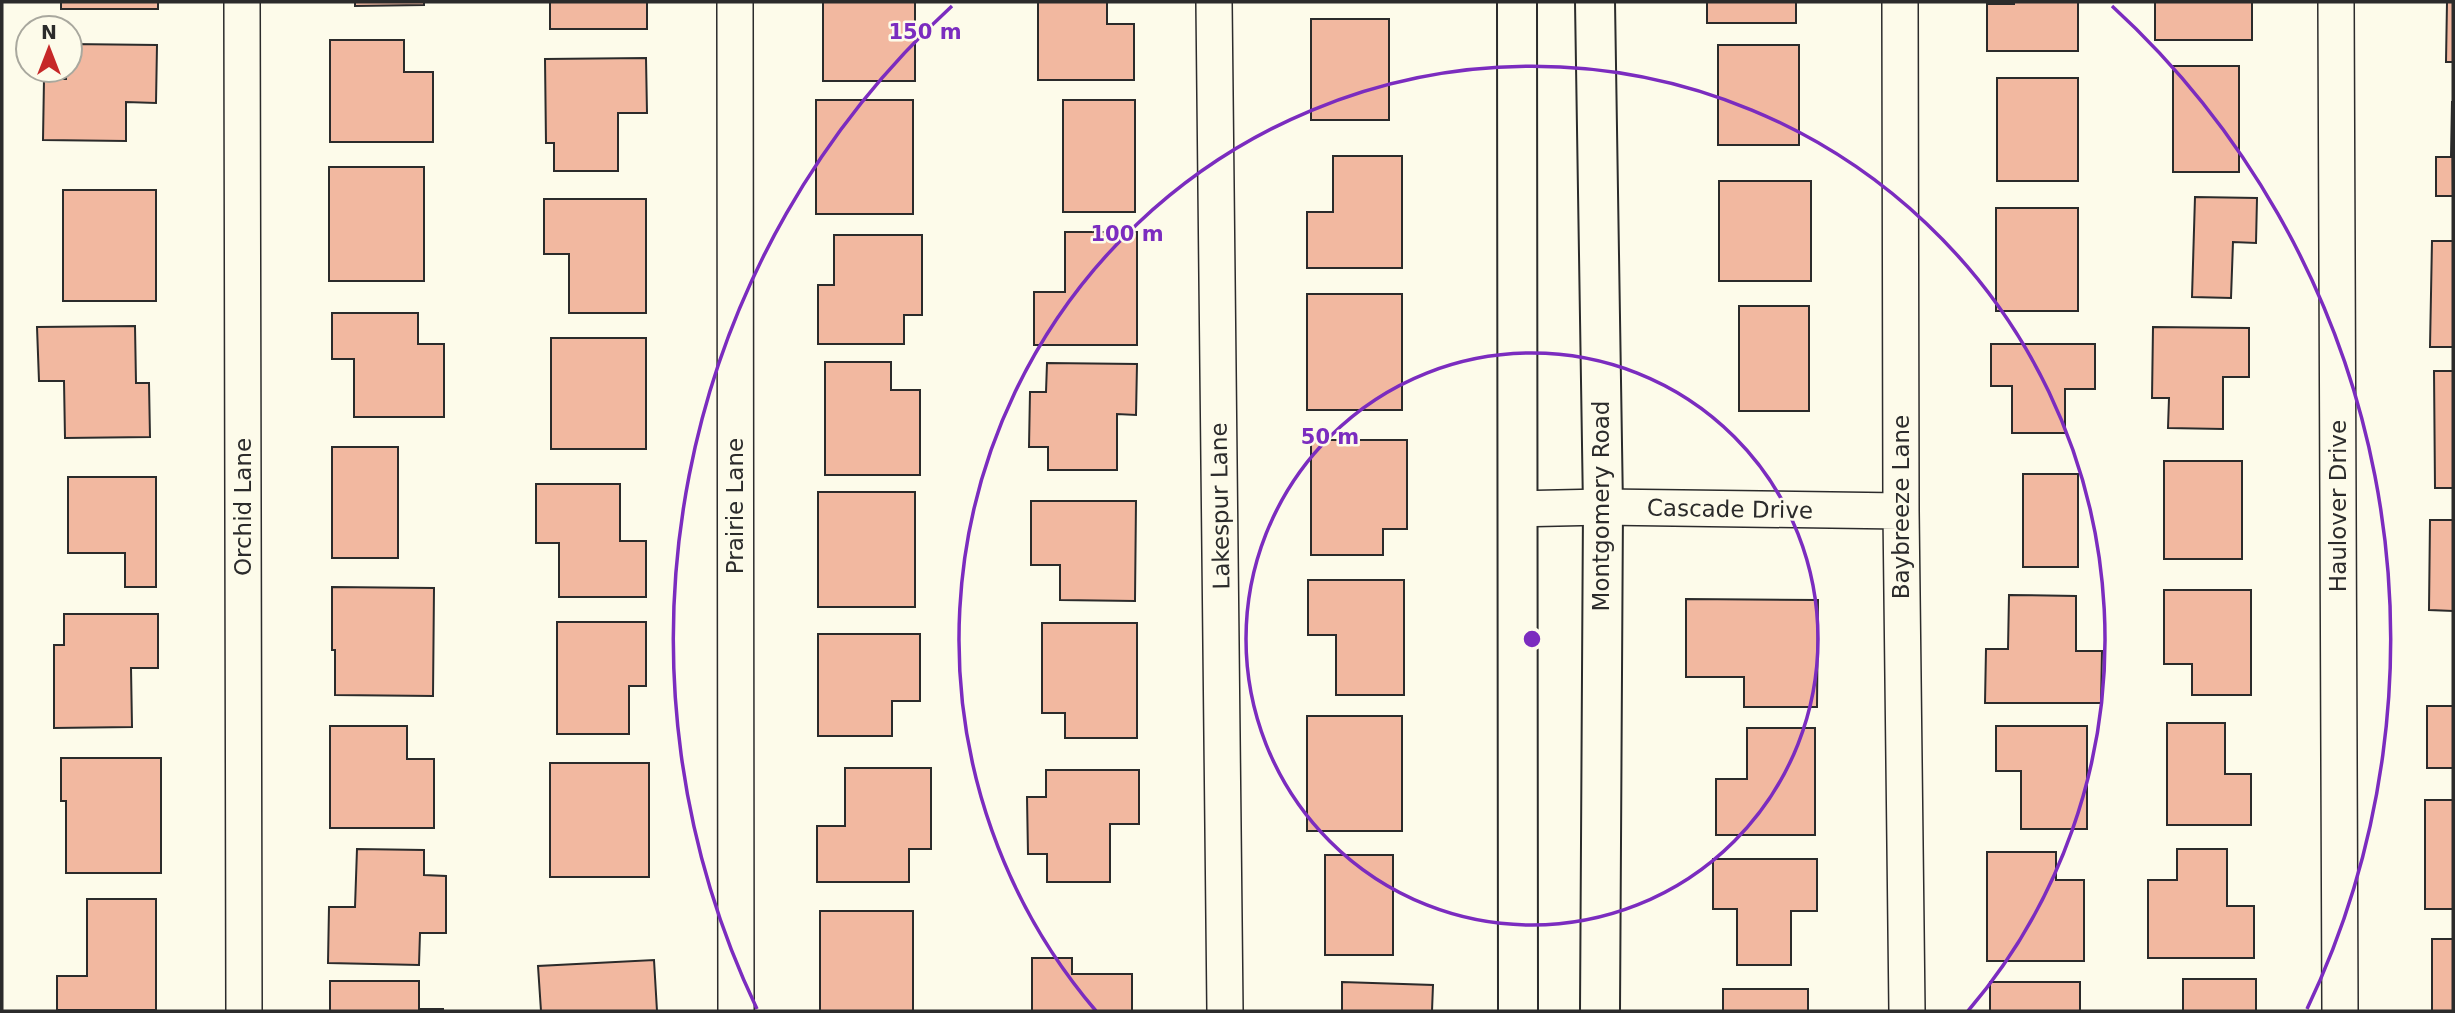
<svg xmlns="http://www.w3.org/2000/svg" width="2455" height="1013" font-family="'DejaVu Sans',sans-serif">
	<rect width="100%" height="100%" fill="#fdfbea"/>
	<path fill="#f2b8a0" stroke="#2b2b2b" stroke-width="2" d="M61 2H158V9H61Z
		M355 2H424V5L355 6Z
		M550 2H647V29H550Z
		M823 2H915V81H823Z
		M1038 2H1107V24H1134V80H1038Z
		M1707 2H1796V23H1707Z
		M2014 2H2078V51H1987V4H2014Z
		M2155 2H2252V40H2155Z
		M2447 2H2453V62H2446Z
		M1311 19H1389V120H1311Z
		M330 40H404V72H433V142H330Z
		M70 44 157 45 156 103 126 102V141L43 140 44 79H66V70H70Z
		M1718 45H1799V145H1718Z
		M646 58 647 113H618V171H554V143H546L545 59Z
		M2173 66H2239V172H2173Z
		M1997 78H2078V181H1997Z
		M816 100H913V214H816Z
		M1063 100H1135V212H1063Z
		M2452 101 2453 196H2436V157H2451Z
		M1333 156H1402V268H1307V212H1333Z
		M329 167H424V281H329Z
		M1719 181H1811V281H1719Z
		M63 190H156V301H63Z
		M2195 197 2257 198 2256 243 2233 242 2231 298 2192 297Z
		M544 199H646V313H569V254H544Z
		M1996 208H2078V311H1996Z
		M1065 232H1137V345H1034V292H1065Z
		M834 235H922V315H904V344H818V285H834Z
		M2432 241H2453V347H2430Z
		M1307 294H1402V410H1307Z
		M1739 306H1809V411H1739Z
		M332 313H418V344H444V417H354V359H332Z
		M135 326 136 383H149L150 437 65 438 64 381H39L37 327Z
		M2153 327 2249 328V377H2223V429L2168 428 2169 398H2152Z
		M551 338H646V449H551Z
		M1991 344H2095V389H2065V433H2012V386H1991Z
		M825 362H891V390H920V475H825Z
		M1047 363 1137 364 1136 415 1117 414V470H1048V447H1029L1030 392H1046Z
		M2434 371H2453V488H2435Z
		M1311 440H1407V529H1383V555H1311Z
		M332 447H398V558H332Z
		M2164 461H2242V559H2164Z
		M2023 474H2078V567H2023Z
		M68 477H156V587H125V553H68Z
		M536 484H620V541H646V597H559V543H536Z
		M818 492H915V607H818Z
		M1031 501H1136L1135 601 1060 600V565H1031Z
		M2430 520H2453V611L2429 610Z
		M1308 580H1404V695H1336V635H1308Z
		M332 587 434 588 433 696 335 695V650H332Z
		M2164 590H2251V695H2192V664H2164Z
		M2009 595 2076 596V651H2102L2101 703H1985L1986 649H2008Z
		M1686 599 1818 600 1817 707H1744V677H1686Z
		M64 614H158V668H131L132 727 54 728V645H64Z
		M557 622H646V686H629V734H557Z
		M1042 623H1137V738H1065V713H1042Z
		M818 634H920V701H892V736H818Z
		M2427 706H2453V768H2427Z
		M1307 716H1402V831H1307Z
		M2167 723H2225V774H2251V825H2167Z
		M330 726H407V759H434V828H330Z
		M1996 726H2087V829H2021V771H1996Z
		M1747 728H1815V835H1716V779H1747Z
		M61 758H161V873H66V801H61Z
		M550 763H649V877H550Z
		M845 768H931V849H909V882H817V826H845Z
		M1046 770H1139V824H1110V882H1047V854H1028L1027 797H1046Z
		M2425 800H2453V909H2425Z
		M357 849 424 850V875L446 876V933H420L419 965 328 963 329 907H355Z
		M2177 849H2227V906H2254V958H2148V880H2177Z
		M1987 852H2056V880H2084V961H1987Z
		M1325 855H1393V955H1325Z
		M1713 859H1817V911H1791V965H1737V909H1713Z
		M87 899H156V1010H57V976H87Z
		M820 911H913V1011H820Z
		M2432 939H2453V1011H2432Z
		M1032 958H1072V974H1132V1011H1032Z
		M654 960 657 1011H541L538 966Z
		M2183 979H2256V1011H2183Z
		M330 981H419V1009H443V1011H330Z
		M1342 982 1433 985 1432 1011H1342Z
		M1990 982H2080V1011H1990Z
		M1723 989H1808V1011H1723Z"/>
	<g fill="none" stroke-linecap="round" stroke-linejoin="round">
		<g stroke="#2b2b2b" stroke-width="38">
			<path id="street" d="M242 2 244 1011
				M735 2 736 1011
				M1214 2 1225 1011
				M1900 2 1901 511 1907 1011
				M2336 2 2340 1011
				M1517 509 1603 507 1901 511"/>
		</g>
		<g stroke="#2b2b2b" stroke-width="42">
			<path id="secondary" d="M1517 2 1518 1011
				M1595 2 1603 507 1600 1011"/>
		</g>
		<use href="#street" stroke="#fdfbea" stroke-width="35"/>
		<use href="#secondary" stroke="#fdfbea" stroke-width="38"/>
	</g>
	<g fill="none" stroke="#7b2cbf" stroke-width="3.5">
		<circle cx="1532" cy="639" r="286"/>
		<path d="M1096 1011A573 573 0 1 1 1968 1011"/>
		<path d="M757 1009A859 859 0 0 1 952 6M2112 6A859 859 0 0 1 2307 1009"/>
	</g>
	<g text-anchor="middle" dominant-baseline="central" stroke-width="5" stroke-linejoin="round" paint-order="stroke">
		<g font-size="23" fill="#2b2b2b" stroke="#fdfbea">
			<text transform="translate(735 506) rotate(-90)">Prairie Lane</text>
			<text transform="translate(1220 506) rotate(-91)">Lakespur Lane</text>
			<text transform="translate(1601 506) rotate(-90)">Montgomery Road</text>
			<text transform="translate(2338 506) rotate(-90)">Haulover Drive</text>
			<text transform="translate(243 507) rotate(-90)">Orchid Lane</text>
			<text transform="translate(1901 507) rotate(-90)">Baybreeze Lane</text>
			<text transform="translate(1730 509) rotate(1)">Cascade Drive</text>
		</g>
	</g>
	<circle cx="1532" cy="639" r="10" fill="#7b2cbf" stroke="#fdfbea" stroke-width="3.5"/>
	<g font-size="21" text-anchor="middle" font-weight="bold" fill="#7b2cbf" stroke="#fdfbea" stroke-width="5" stroke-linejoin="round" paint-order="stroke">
		<text x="925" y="39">150 m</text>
		<text x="1127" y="241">100 m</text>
		<text x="1330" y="444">50 m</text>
	</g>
	<rect width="2455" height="1013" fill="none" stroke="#2b2b2b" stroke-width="7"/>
	<g transform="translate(49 49)"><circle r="33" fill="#fdfbea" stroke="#a9a89e" stroke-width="2"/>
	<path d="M0-5L12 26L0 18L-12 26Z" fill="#c62828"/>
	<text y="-10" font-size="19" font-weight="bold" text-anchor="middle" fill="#2b2b2b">N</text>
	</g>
</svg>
